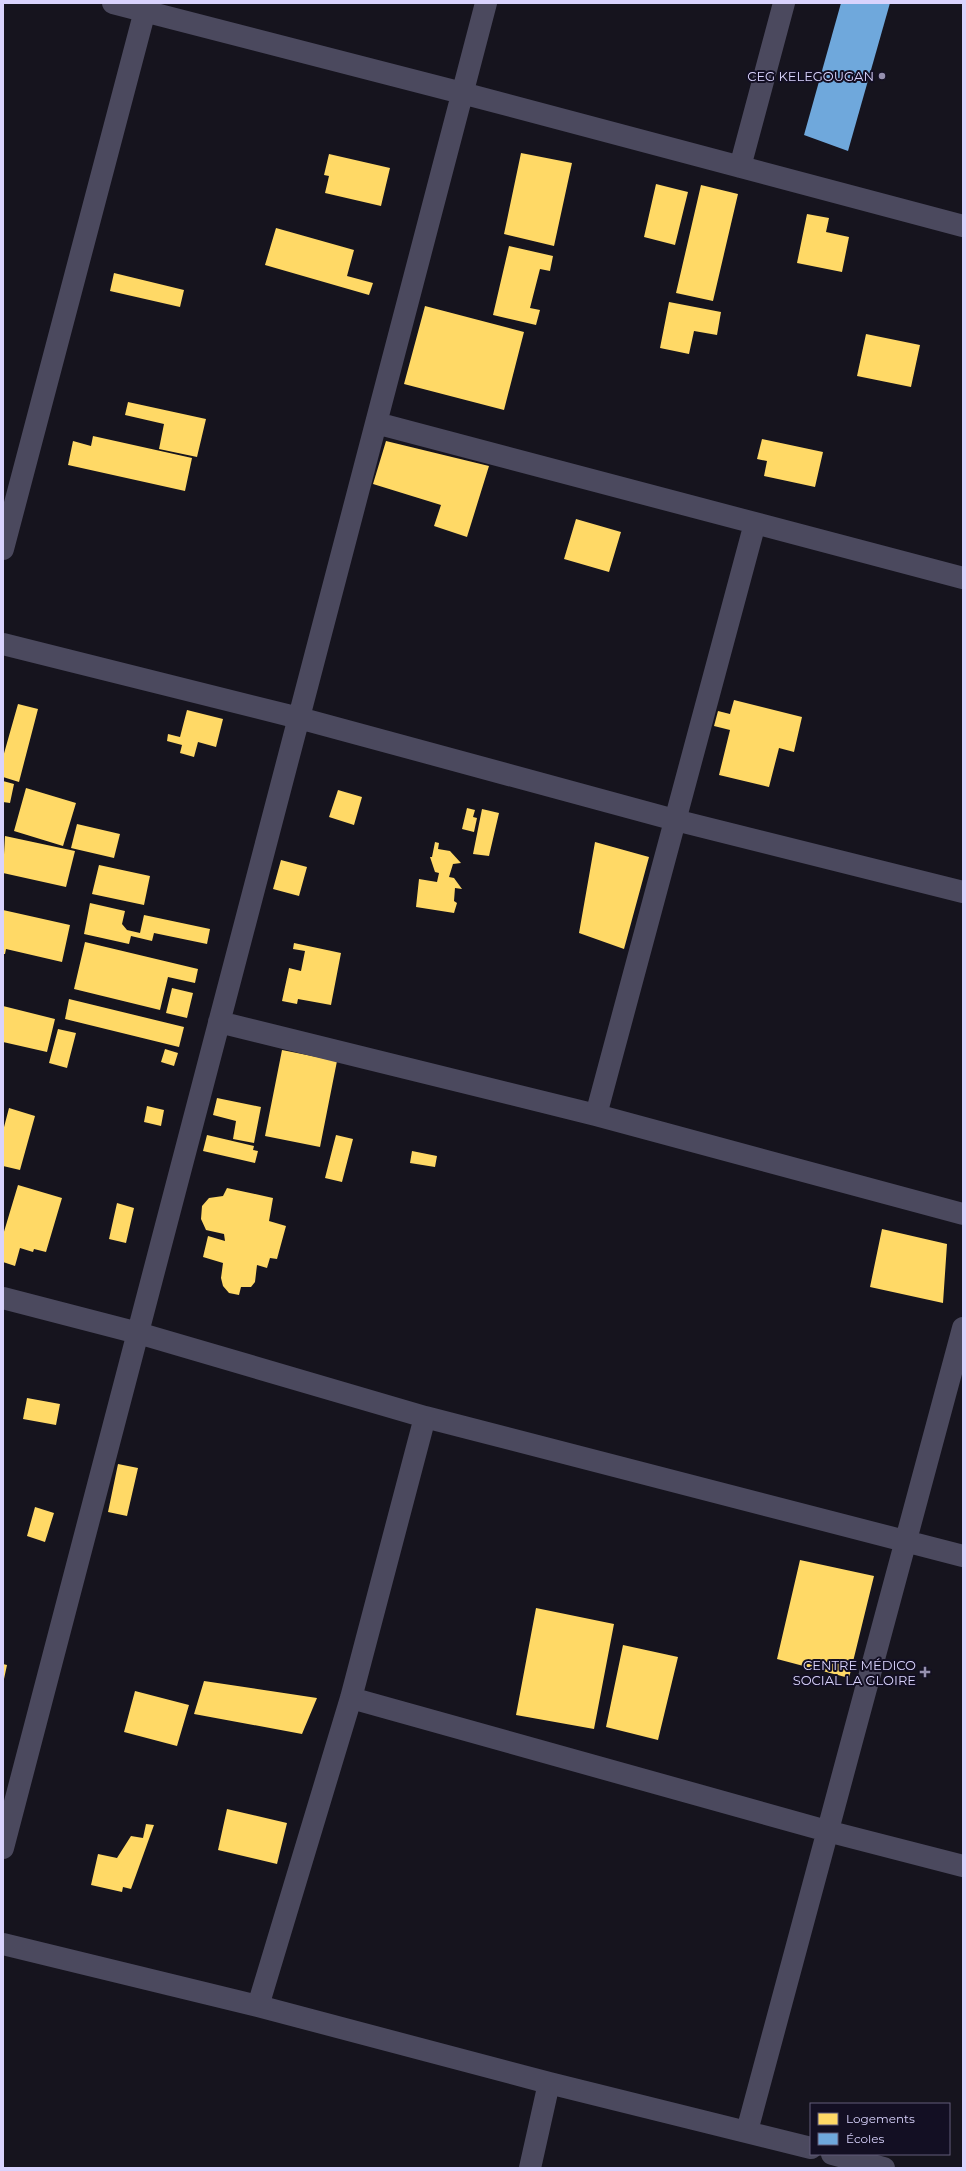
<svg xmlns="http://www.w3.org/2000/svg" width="966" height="2171" font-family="Montserrat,sans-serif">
	<rect width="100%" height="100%" fill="#16141e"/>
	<path fill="#ffd966" d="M521 153 572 163 554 246 504 234Z
		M329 154 390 168 381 206 325 193 329 176 324 175Z
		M656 184 688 192 675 245 644 237Z
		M701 185 738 194 713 301 676 293Z
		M807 214 829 218 826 232 849 237 842 272 797 263Z
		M276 228 354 250 347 276 373 283 369 295 265 265Z
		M509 246 553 256 550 271 540 269 530 308 540 310 536 325 493 315Z
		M114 273 184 290 180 307 110 291Z
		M669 302 721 312 717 335 694 331 689 354 660 348Z
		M425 306 524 332 504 410 404 384Z
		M866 334 920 345 911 387 857 376Z
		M128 402 206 419 197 457 159 449 164 424 125 415Z
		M93 436 192 458 185 491 68 465 73 441 91 446Z
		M762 439 823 452 815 487 764 476 767 461 757 459Z
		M386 441 489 466 467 537 434 526 441 505 373 484Z
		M576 519 621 532 609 572 564 559Z
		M734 700 802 717 794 752 779 748 769 787 719 775 730 730 714 726 718 711 730 714Z
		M18 704 38 709 19 782 3 777V757Z
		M187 710 223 719 216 747 198 742 194 757 180 753 182 745 167 741 168 734 180 737Z
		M3 781 14 784 10 803 3 802Z
		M26 788 76 803 63 846 14 831Z
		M338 790 362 797 354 825 329 817Z
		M467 808 475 810 473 817 477 818 474 832 462 829Z
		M482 809 499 813 489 856 473 854Z
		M77 824 120 834 114 858 71 848Z
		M5 836 75 851 66 887 3 873Z
		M435 842 439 843 438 849 450 851 461 863 453 864 449 877 454 878 462 889 455 888 454 901 457 903 454 913 416 907 419 879 437 882 439 873 435 872 430 857H432Z
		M595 842 649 857 624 949 579 933Z
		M281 860 307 867 299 896 273 889Z
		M99 865 150 876 144 905 92 894Z
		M90 903 125 911 122 924 127 930 140 933 144 915 210 929 207 944 154 933 152 941 131 936 129 944 84 934Z
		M3 910 70 925 62 962 6 949 5 954H3Z
		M85 942 198 969 195 983 168 977 160 1010 74 989Z
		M294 943 341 953 331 1005 298 999 297 1004 282 1001 289 968 301 971 305 951 293 949Z
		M172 988 193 993 187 1018 166 1013Z
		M69 999 184 1027 179 1047 65 1019Z
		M3 1006 55 1019 47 1052 3 1042Z
		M58 1029 76 1033 67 1068 49 1063Z
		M165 1049 178 1053 174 1066 161 1062Z
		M282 1050 337 1061 320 1147 265 1136Z
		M217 1098 261 1107 254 1143 233 1139 236 1121 213 1115Z
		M147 1106 164 1110 161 1126 144 1122Z
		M9 1108 35 1116 20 1170 3 1166V1131Z
		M207 1135 254 1146 253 1150 258 1151 255 1163 203 1151Z
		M336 1135 353 1139 342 1182 325 1178Z
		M412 1151 437 1156 435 1167 410 1163Z
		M18 1185 62 1198 46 1252 34 1249 33 1252 20 1248 15 1266 3 1262V1235Z
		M227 1188 273 1198 269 1221 286 1226 277 1259 270 1258 267 1268 257 1265 255 1282 251 1287H241L239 1295 229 1293 223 1286 221 1278 223 1263 203 1257 208 1236 225 1241 224 1234 206 1230 201 1219 202 1206 209 1198 223 1196Z
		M117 1203 134 1208 126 1243 109 1239Z
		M882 1229 947 1244 943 1303 870 1287Z
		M27 1398 60 1404 56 1425 23 1419Z
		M118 1464 138 1468 127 1516 108 1512Z
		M35 1507 54 1513 45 1542 27 1536Z
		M800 1560 874 1576 849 1678 777 1659Z
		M536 1608 614 1624 594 1729 516 1715Z
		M623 1645 678 1657 658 1740 606 1727Z
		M3 1664 7 1665 4 1679H3Z
		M204 1681 317 1698 302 1734 194 1714Z
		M135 1691 189 1705 177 1746 124 1732Z
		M227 1809 287 1823 277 1864 218 1850Z
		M146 1824 154 1825 131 1889 123 1887 122 1892 91 1885 98 1854 117 1858 131 1836 143 1838Z"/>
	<path fill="#6fa8dc" d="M841 3H890L848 151 804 135Z"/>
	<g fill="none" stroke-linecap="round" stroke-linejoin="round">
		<path stroke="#4b495e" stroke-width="22" d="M113 3 462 93 963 226
			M740 167 784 3
			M376 423 963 578
			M3 549 147 3
			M3 644 299 718 675 820 963 892
			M219 1022 596 1115 963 1214
			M596 1115 755 523
			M3 1298 138 1333 425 1417 963 1556
			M351 1698 827 1831 963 1866
			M3 1848 486 3
			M3 1944 258 2006 549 2083 811 2148
			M258 2006 351 1698 425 1417
			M747 2131 963 1328
			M832 2154 884 2168
			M530 2168 549 2083"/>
	</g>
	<g fill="#9590af" stroke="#130f23" stroke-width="1.5">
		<circle cx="882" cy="76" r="4"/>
		<path d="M923 1666h4v4h4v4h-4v4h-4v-4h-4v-4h4z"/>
	</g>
	<g text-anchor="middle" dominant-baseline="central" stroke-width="4" stroke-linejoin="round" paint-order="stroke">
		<g font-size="13" fill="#d9d3fd" stroke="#130f23" text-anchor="end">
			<text x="874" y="76">CEG KELEGOUGAN</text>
			<text x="916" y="1665">CENTRE MÉDICO<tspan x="916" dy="15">SOCIAL LA GLOIRE</tspan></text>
		</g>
	</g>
	<rect width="966" height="2171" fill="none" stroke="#d9d3fd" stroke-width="8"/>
	<rect x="810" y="2103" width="140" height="52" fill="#130f23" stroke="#625d7a"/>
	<rect x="818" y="2113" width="20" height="12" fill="#ffd966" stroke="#625d7a"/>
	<text x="846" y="2123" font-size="12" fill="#d9d3fd">Logements</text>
	<rect x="818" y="2133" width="20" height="12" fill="#6fa8dc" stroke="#625d7a"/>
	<text x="846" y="2143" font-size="12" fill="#d9d3fd">Écoles</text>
</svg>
